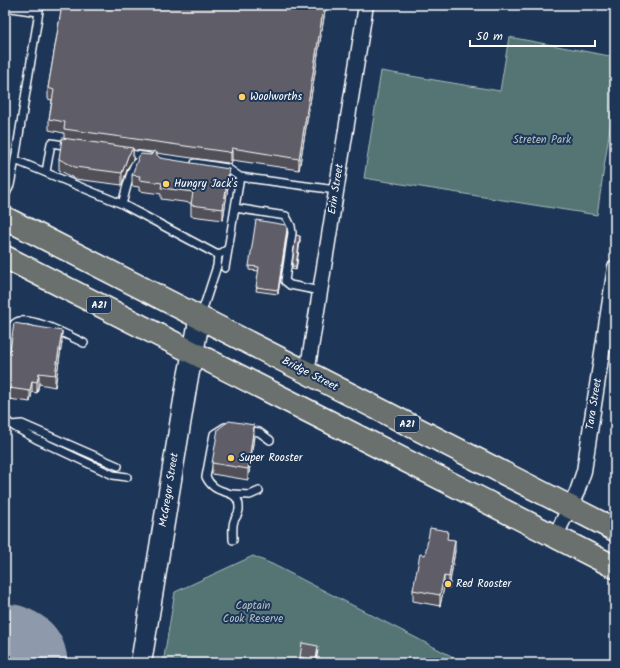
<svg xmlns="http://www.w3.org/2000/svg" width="620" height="668" font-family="Kalam,sans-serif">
	<rect width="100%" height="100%" fill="#1d3557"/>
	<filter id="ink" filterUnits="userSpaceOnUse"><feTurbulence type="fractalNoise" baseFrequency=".025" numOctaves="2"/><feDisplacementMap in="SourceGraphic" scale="8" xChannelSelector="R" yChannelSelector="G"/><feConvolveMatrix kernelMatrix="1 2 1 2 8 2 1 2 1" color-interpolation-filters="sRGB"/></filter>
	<g filter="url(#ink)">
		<path fill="#547474" stroke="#aababa" d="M509 37 615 57V94L597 215 364 178 381 71 500 91Z
			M253 556 274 565 465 663H163L175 592Z"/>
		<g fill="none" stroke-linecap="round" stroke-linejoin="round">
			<path stroke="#8e9aab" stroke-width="113" d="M5 660 11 663"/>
			<g stroke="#fff" stroke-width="10">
				<path id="lane" d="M5 7 38 12
					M124 153 149 157
					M15 160 122 204 218 255 228 249
					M195 163 227 168 240 177
					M46 172 51 143 70 146
					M5 196 10 185 15 160 40 5
					M122 204C125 195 130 169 136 163 139 160 141 160 145 161
					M235 208 286 216 291 226 292 233 285 281 290 285 320 291
					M225 268 240 177 336 190
					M201 315 217 266 218 255
					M5 361C7 351 7 329 15 323 27 313 71 337 84 343
					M5 419 11 425 36 439 113 475 127 477
					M11 425 22 424 118 466
					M225 427 214 434 206 477C208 481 210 484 214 487 223 494 239 491 239 507 240 513 236 516 234 521 232 526 233 535 233 540
					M245 430 259 432 270 440
					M232 494 250 495 259 491"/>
			</g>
			<g stroke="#fff" stroke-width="17">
				<path id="street" d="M307 373 366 5
					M555 537 577 492 584 471 615 267"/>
			</g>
			<g stroke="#fff" stroke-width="23">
				<path id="secondary" d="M141 663 187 382 200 317"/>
			</g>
			<g stroke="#fff" stroke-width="25">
				<path id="highway" d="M5 218 615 530
					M5 257C208 361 412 463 615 567"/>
			</g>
			<use href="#lane" stroke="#1d3557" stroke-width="7"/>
			<use href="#street" stroke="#1d3557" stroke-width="14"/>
			<use href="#secondary" stroke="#1d3557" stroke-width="20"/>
			<use href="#highway" stroke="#6b706d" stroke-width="22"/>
		</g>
		<path fill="#515059" stroke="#fff" d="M62 5H326L299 170 232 160 231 165 228 163 156 153 157 155 160 158 229 180 223 220 191 216V203L161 199V194L139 191V187L132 186V175L153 152 133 150V160L128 167 122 185 75 179 59 170V159L64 139V133L49 130V119L52 100 48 99V88Z
			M287 233 278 294 256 291 259 271 249 270V266Z
			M300 240 296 270 292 269V266Z
			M62 342 55 387 39 384 37 393 32 392 30 402 9 399V402H5V364Z
			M254 436 248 480 212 474V463Z
			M448 539 455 551 449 588 444 587 440 606 413 601V590L425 555Z
			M318 650 316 663H311L300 661V657Z"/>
		<path fill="#424149" stroke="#fff" d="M324 5H326L299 170V159Z
			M133 148V160L128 167 122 185V173L128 156Z
			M232 148V160L231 165V153Z
			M229 169V180L223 220V209Z
			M287 229V233L278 294V290Z
			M300 236V240L296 270V266Z
			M62 331V342L55 387V375Z
			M39 373V384L37 393V382Z
			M32 381V392L30 402V391Z
			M254 425V436L248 480V469Z
			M455 540V551L449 588V577Z
			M444 576V587L440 606V595Z"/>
		<path fill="#5e5d68" stroke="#fff" d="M62 5H324L299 159 232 148 231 153 228 152 64 129 65 122 49 119 54 90 48 88Z
			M62 138 133 148 128 156 122 173 75 167 59 159Z
			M154 151 156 152 157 155 160 158 229 169 223 209 191 205 193 192 161 188 162 183 139 180 140 176 132 175 139 156 141 154 151 155Z
			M256 220 286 225 287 229 278 290 256 287 259 267 249 266Z
			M296 235 300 236 296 266H292Z
			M14 323 62 331 55 375 39 373 37 382 32 381 30 391 9 388V391H5V364L7 355 10 351Z
			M229 421 254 425 248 469 212 463 218 429Z
			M430 528 448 531 447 539 455 540 449 577 444 576 440 595 413 590 420 554 425 555Z
			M302 643 318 646 316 660 300 657Z"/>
	</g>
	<g fill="#ffd166" stroke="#1d3557" stroke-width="1.5">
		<circle cx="242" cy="97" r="4"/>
		<circle cx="166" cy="184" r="4"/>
		<circle cx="231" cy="458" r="4"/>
		<circle cx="448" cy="584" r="4"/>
	</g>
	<g text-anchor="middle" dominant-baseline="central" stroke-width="4" stroke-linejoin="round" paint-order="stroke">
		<g fill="#1d3557" stroke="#bbc2cd" stroke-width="1">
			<rect x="87" y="297" width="24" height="16" rx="3"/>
			<rect x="395" y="416" width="24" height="16" rx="3"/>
		</g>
		<g font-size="10" font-weight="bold" fill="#fff">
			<text x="99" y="305">A21</text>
			<text x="407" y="424">A21</text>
		</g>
		<g font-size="11" fill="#fff" stroke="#1d3557" text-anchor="start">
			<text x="250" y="97">Woolworths</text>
			<text x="174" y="184">Hungry Jack's</text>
			<text x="239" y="458">Super Rooster</text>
			<text x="456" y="584">Red Rooster</text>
		</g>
		<g font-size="11" fill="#b2c0c0" stroke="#1d3557">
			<text x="542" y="140">Streten Park</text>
			<text x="253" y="606">Captain<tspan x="253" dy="13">Cook Reserve</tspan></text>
		</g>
		<g font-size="11" fill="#fff" stroke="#1d3557">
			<text transform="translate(336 189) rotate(-81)">Erin Street</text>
			<text transform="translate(310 374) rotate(27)">Bridge Street</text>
			<text transform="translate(594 404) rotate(-81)">Tara Street</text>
			<text transform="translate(169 490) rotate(-81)">McGregor Street</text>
		</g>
	</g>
	<rect width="620" height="668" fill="none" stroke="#1d3557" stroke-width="20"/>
	<rect x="10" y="10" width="600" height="648" fill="none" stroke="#fff" stroke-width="1.5" filter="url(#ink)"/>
	<path d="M470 40v6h125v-6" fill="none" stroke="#ffffff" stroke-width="2"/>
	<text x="476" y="40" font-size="12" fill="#ffffff" stroke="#1d3557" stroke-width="3" paint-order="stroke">50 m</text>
</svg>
